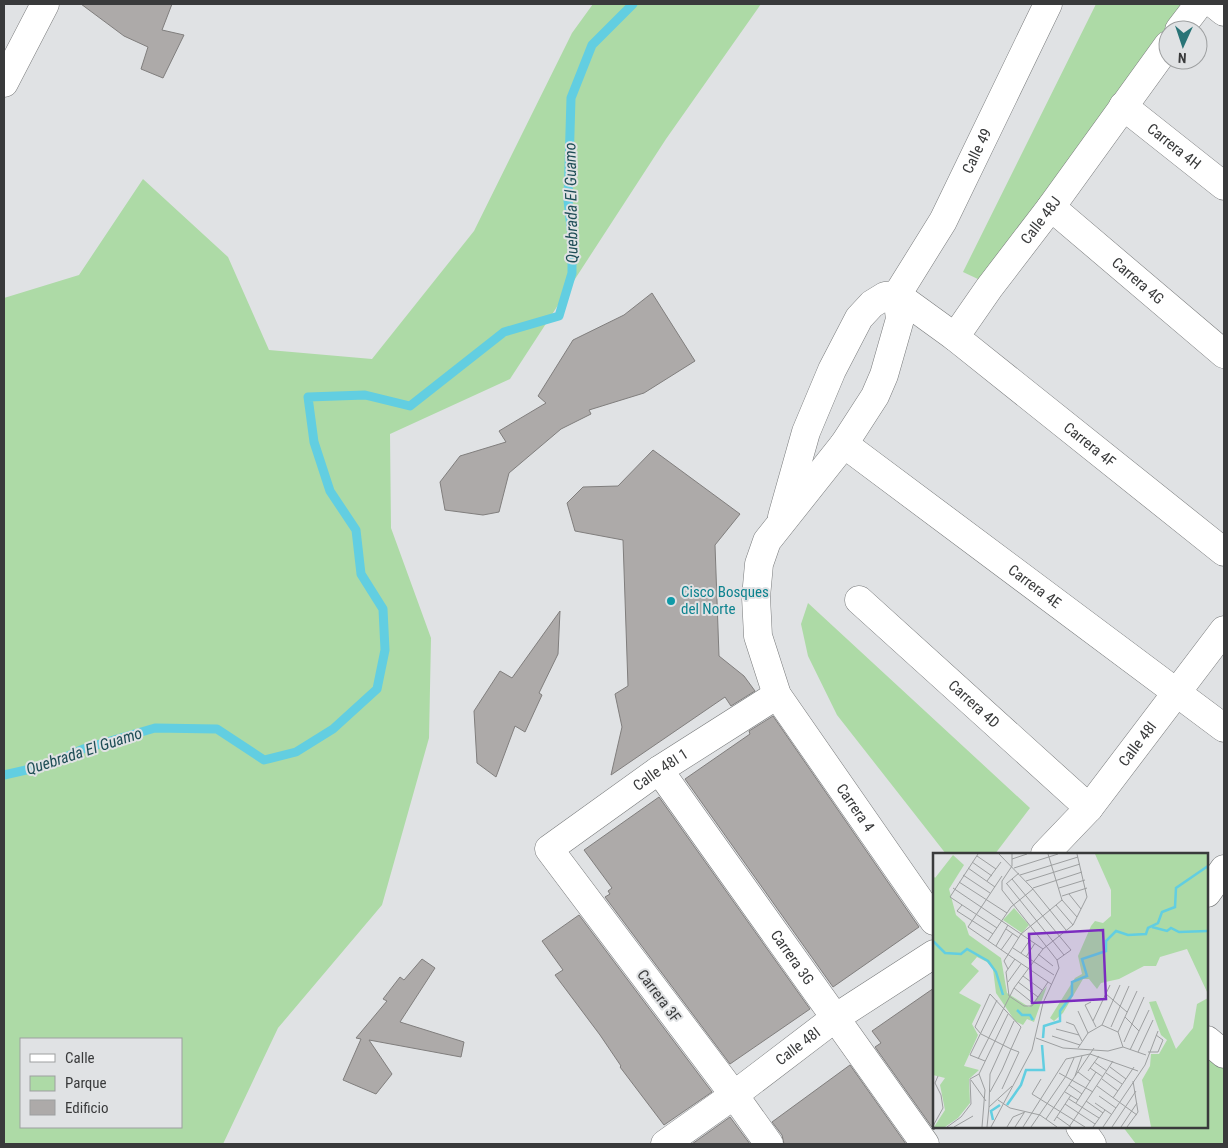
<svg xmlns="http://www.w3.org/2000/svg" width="1228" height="1148" font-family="'Roboto Condensed',sans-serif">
	<rect width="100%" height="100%" fill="#e0e2e4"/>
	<path fill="#addaa6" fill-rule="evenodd" d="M593 4H761L666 139 510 379 390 434 391 528 431 638 429 738 382 905 278 1028 223 1144H4V298L79 275 143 179 228 257 269 350 372 359 474 231 572 33ZM181 1039V1127H21V1039Z
		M1096 4H1190L980 280 963 272Z
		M808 603 1030 808 995 854H946L837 715 808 656 801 624Z
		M1207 1054 1224 1067V1144H1136L1123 1127H1207Z"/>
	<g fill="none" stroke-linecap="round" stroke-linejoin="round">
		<path stroke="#62cee1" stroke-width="9" d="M4 775 48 765 83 749 155 728 217 729 264 760 296 752 333 729 377 689 385 650 383 609 361 574 356 530 330 491 314 442 308 397 365 395 410 406 504 332 559 316 572 273V238L568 200 571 98 592 45 633 4"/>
	</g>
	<path fill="#adaaa9" stroke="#807e7d" d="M81 4H172L162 30 184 35 163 78 141 69 148 47 124 36Z
		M652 293 695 361 644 393 589 410 591 414 561 429 509 473 499 512 483 515 445 510 440 482 460 456 506 442 499 431 546 403 538 396 573 340 624 315Z
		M653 450 740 514 715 545 719 656 744 676 755 691 731 706 725 697 611 775 622 727 615 694 628 686 623 540 575 531 567 503 583 487 618 486Z
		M560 611 558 654 539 693 542 695 525 732 515 726 496 777 477 763 474 711 500 671 512 678Z
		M773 716 919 927 833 987 685 779 750 734 749 731Z
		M659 797 810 1009 730 1064 605 897 610 894 608 891 612 888 584 850Z
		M579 915 712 1092 664 1125 620 1067 621 1066 600 1035 555 975 563 970 542 941Z
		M422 959 435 968 400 1022 464 1042 461 1057 369 1040 392 1074 376 1094 343 1080 361 1039 356 1038 387 1001 383 999 400 977 404 980Z
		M934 988V1130L875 1047 881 1043 872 1031Z
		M850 1065 906 1144H784L782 1135 772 1122Z
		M730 1117 750 1144H692Z"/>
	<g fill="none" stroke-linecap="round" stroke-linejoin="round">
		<g stroke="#787a7b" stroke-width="29">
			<g id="minor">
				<path d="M1214 4 1224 12"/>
				<path d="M1179 30 1199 4"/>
				<path d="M4 83 45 4"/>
				<path id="s1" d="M1123 106 1224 186"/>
				<path id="s2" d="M1051 207 1224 354"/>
				<path id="s3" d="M897 295 955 337 1224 552"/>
				<path id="s4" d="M955 337 989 288 1051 207 1168 45"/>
				<path id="s5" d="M844 444 1224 728"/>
				<path id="s6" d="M859 600 1089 808"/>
				<path id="s7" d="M659 770 925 1144"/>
				<path id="s8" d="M1045 854 1089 808 1224 630"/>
				<path d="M1207 893 1224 869"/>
				<path d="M1207 1040 1224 1054"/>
				<path id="s9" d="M665 1144 734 1095 835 1018 934 954"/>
				<path id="s10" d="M769 1144 734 1095 549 849 659 770 777 695"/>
			</g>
		</g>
		<g stroke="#787a7b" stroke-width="29">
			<g id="major">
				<path id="s11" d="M897 295 900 319 884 375 875 396 844 444 767 541 759 564 756 597 758 636 777 695 934 921"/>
				<path id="s12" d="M897 295 943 221 1048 4"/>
				<path d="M782 517 806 432 832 370 859 318 872 304 885 296 897 295"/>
				<path d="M1080 1127 1092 1144"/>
			</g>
		</g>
		<use href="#minor" stroke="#fff" stroke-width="28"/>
		<use href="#major" stroke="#fff" stroke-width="28"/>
	</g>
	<circle fill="#0f9aa8" stroke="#e0e2e4" stroke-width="2" cx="671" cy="601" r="5"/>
	<g text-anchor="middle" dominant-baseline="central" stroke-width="4" stroke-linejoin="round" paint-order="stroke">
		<g font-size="15" fill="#393a3b" stroke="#e0e2e4">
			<text stroke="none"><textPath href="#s1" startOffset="65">Carrera 4H</textPath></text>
			<text stroke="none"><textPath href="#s12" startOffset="165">Calle 49</textPath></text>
			<text stroke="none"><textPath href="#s4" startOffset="145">Calle 48J</textPath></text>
			<text stroke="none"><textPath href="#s2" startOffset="114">Carrera 4G</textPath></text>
			<text stroke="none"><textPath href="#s3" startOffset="244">Carrera 4F</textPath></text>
			<text stroke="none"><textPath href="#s5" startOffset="238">Carrera 4E</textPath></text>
			<text stroke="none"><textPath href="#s6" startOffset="155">Carrera 4D</textPath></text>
			<text stroke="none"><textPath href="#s8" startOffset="144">Calle 48I</textPath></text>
			<text stroke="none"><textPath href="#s10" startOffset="505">Calle 48I 1</textPath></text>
			<text stroke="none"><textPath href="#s11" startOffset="582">Carrera 4</textPath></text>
			<text stroke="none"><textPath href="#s7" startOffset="230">Carrera 3G</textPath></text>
			<text transform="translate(659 996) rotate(53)">Carrera 3F</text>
			<text stroke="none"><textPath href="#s9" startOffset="165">Calle 48I</textPath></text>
		</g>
		<g font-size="15" fill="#0d838f" stroke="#e0e2e4" text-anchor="start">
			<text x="681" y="592">Cisco Bosques<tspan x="681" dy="17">del Norte</tspan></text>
		</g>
		<g font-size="16" font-style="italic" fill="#1e4d56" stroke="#e0e2e4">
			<text transform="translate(571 203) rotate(-91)">Quebrada El Guamo</text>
			<text transform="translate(84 751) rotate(-18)">Quebrada El Guamo</text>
		</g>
	</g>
	<g transform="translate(933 853)">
		<rect width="275" height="275" fill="#e0e2e4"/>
		<path d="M162 1H275V141L254 96 227 104 223 113H211L186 126 168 130 164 136 156 126H150L130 160 121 168 117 165 142 125 149 121 145 103 158 73 162 68 170 70 178 63V37ZM20 2 31 12 16 36 23 62 32 70 36 82 68 105 74 140 96 154 114 133 101 169 94 166 90 172 82 168 63 140 60 116 54 109 44 104 38 111 46 118 26 140 48 152 39 171 45 182 31 213 46 217 36 226 37 250 25 265 12 274H1L12 257 7 232 12 225 0 222V22L2 25ZM81 55 96 72 89 80 70 67ZM275 145V274H218L209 227 217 213 218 201H226L234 187 228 182 216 149 223 148 243 196 260 175 264 151Z" fill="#addaa6"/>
		<path fill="none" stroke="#62cee1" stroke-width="2.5" d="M219 74 234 78 238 75 246 79 275 78M0 88 12 100 28 101 34 96 55 108 63 119 70 142M84 157 89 162H97L100 167M110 185 111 173 127 168V158L139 142V129L154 123 149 106 173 98V88L183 78 195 82 213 81 215 75 225 70 229 59 242 54 243 35 275 13M74 252 88 232 93 217H111L109 192M60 267 58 258 67 252"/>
		<path fill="none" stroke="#9d9fa0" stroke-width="1" d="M45 1 17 44 64 75M66 1 99 35 133 77M115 1 129 47 144 64M44 3 63 16M79 6 94 1M39 9 59 23M35 15 62 34M81 15 125 1M30 22 57 40M87 22 145 4M69 23 35 74 118 131M79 26 138 97 124 107M54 28 68 9M93 28 147 11M26 29 74 60M73 31 86 20M74 31 131 102M20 35 110 96M100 35 149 19M126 35 152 27M136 41 148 56M129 43 154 35M29 52 24 58 60 81M123 52 140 72M73 76 86 85M55 88 78 54 100 36M63 93 75 72M80 95 121 122M68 97 80 80M88 100 97 87M105 101 120 113M93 104 102 90M75 116 71 108 88 81 129 47M90 123 109 137M75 129 88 111M85 129 105 144M81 135 101 151M173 141 194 159M76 143 91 153H99L115 129M76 143 73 119 82 106M158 149 152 152 163 174M145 158 155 180M192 164 206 178M160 168 177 132M133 169 141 172 149 188M169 172 187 132M178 174 196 133M123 176 146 182M185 179 204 138M119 183 147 192M103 185 130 195 175 198 190 194 213 202M191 189 211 144M145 195 155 180 169 172 185 179 190 194M197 197 216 157M205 199 220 167M215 199H225L230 187 223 182M45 206 81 135 110 96 140 72 154 44 144 1M52 208 37 202 64 147M161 209 174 218M177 214 193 226M157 215 170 224M155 218 166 203M145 219 157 228M126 220 160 239M173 220 189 231M46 221 52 237 49 274M142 223 149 203M108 226 99 241 152 274M169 226 185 238M38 227 53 248M136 232 149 241M164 233 204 262M57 239 69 217 78 196 88 174 57 141 42 174 48 181 78 196 86 199 69 236M132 239 145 247M166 243 183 255M180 245 201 214M136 246 166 265M65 247 77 255 107 262 124 274M153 248 170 260M143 250 163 219M162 250 178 261M132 251 162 271M56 254 57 221 81 168M124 264 138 274M113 266 161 195M121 268 138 242M0 273 10 255 8 242 2 230 5 223M14 274 28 264 38 251 37 226 46 221 75 161M21 274 40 263M54 274 56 254 79 233M58 274 99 197 110 150 126 115 124 107 69 37V28L79 13V1M74 274 80 264 92 259M82 274 91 260M90 274 133 206 157 201 205 218M98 274 133 223 141 205M136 274 180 208M160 274 172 257M170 274 212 212 225 178M179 274 203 238M188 274 204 250M194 274 205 259 200 228"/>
		<path fill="#7b2cbf" fill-opacity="0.15" stroke="#7b2cbf" stroke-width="2.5" d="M170 77 173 146 99 150 96 81Z"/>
		<rect width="275" height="275" fill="none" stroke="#393a3b" stroke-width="2.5"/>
	</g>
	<rect width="1228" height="1148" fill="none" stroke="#393a3b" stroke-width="10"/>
	<rect x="20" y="1038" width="162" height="90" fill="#e0e2e4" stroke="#9d9fa0"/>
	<rect x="30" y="1054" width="25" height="8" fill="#ffffff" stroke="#9d9fa0"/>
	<text x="65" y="1063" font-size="15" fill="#393a3b">Calle</text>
	<rect x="30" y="1076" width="25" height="15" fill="#addaa6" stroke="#9d9fa0"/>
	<text x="65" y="1088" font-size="15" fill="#393a3b">Parque</text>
	<rect x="30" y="1100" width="25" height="15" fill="#adaaa9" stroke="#9d9fa0"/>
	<text x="65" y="1113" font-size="15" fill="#393a3b">Edificio</text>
	<g transform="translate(1183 45) rotate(183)"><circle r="24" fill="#e0e2e4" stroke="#9d9fa0"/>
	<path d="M0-4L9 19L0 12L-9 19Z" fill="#297477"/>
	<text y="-8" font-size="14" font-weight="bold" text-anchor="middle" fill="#393a3b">N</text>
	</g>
</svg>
